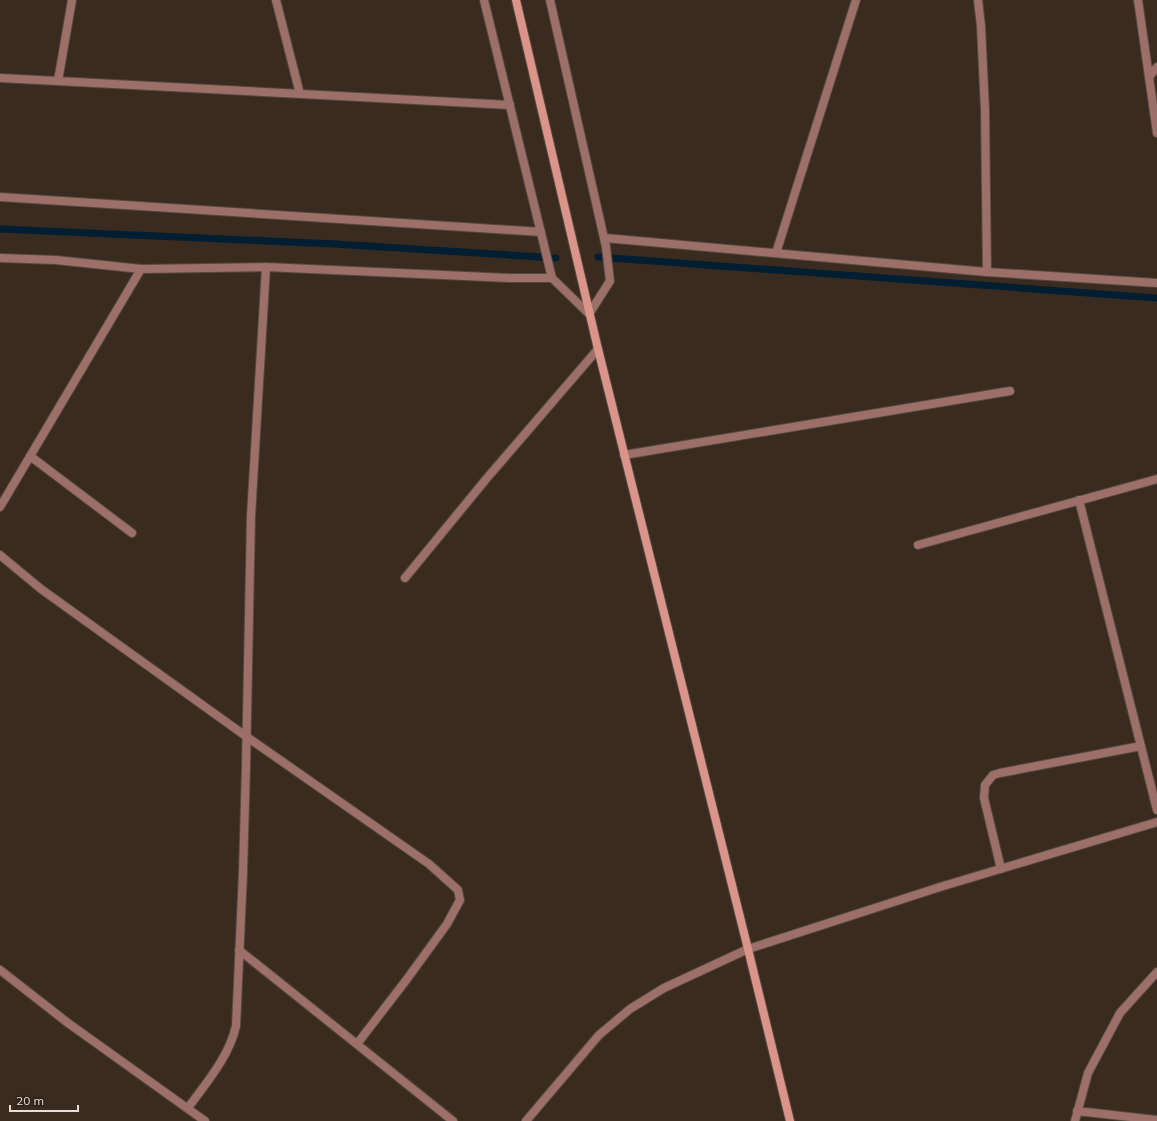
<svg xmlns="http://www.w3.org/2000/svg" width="1157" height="1121" font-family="Mulish,sans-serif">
	<rect width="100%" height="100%" fill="#3a2b20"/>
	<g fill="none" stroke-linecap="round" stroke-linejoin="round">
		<path stroke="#001e32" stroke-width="7" d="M0 229 335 244 556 258
			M598 257 1157 298"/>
		<g stroke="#56483d" stroke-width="10">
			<path id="street" d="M276 0 300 94
				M484 0 552 278 589 314 610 281 606 247 550 0
				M978 0 981 26 985 110 987 272
				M1138 0 1157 133
				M1149 77 1157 67
				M0 78 510 105
				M58 81 72 0
				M0 197 541 232
				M605 238 987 272 1157 283
				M776 253 856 0
				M0 258 56 260 141 269 266 267 509 278H552
				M624 455 1010 391
				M30 456 132 533
				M1079 500 1157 810
				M0 507 141 269
				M918 545 1157 479
				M0 555 41 589 247 737 429 864 458 890 460 900 447 924 407 979 357 1044
				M405 578 487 478 598 349
				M1001 869 984 798 985 785 993 775 1000 773 1141 746
				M239 950 453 1121
				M0 970 68 1023 205 1121
				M188 1108C206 1083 229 1057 236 1026L243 873 246 766 251 516 266 267
				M1077 1111 1157 1120
				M526 1121 599 1035 630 1009 664 988 748 949 940 887 1157 822
				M1075 1121 1088 1073 1120 1013 1157 972"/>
		</g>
		<g stroke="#56483d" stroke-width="10">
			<path id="secondary" d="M516 0 598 349 748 949 790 1121"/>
		</g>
		<use href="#street" stroke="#9c7069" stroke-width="8"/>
		<use href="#secondary" stroke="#db9489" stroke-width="8"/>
	</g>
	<path d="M10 1105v6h68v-6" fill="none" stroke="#e8ded7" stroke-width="2"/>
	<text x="16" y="1105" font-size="12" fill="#e8ded7" stroke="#302117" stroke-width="3" paint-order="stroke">20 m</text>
</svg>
